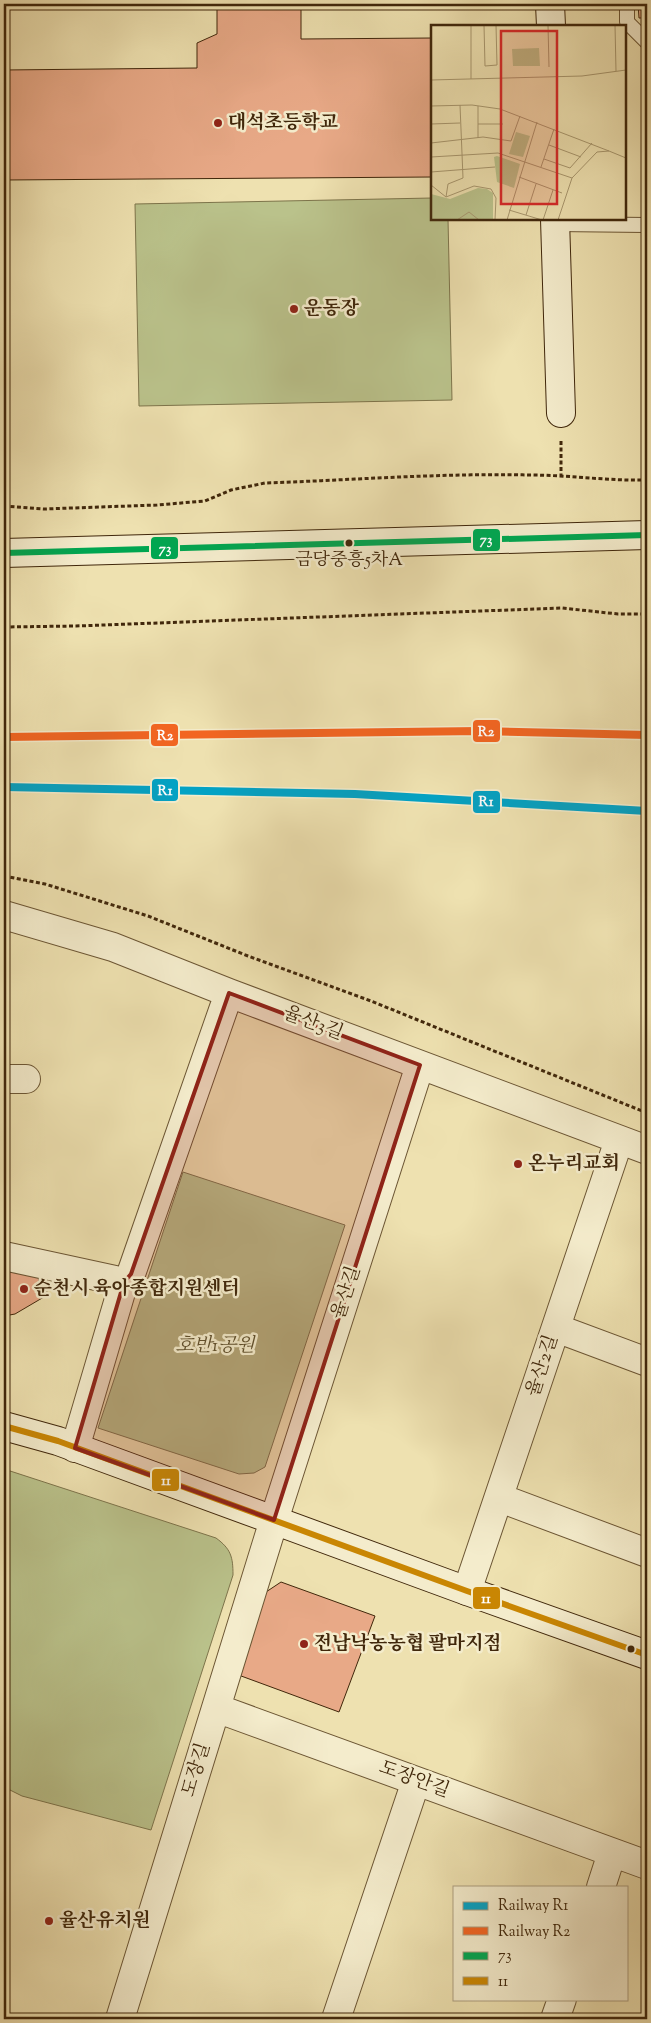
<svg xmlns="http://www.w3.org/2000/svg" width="651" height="2023" font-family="'Sorts Mill Goudy','Noto Serif KR',serif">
	<rect width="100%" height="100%" fill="#eee1b0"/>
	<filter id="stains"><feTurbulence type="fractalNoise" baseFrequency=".004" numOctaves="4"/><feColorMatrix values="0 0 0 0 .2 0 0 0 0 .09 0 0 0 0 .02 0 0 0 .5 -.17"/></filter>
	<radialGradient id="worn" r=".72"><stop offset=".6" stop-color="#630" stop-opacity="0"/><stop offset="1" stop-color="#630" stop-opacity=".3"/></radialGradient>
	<path fill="#bac28b" stroke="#7d744b" d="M432 198V219H448L452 400 139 406 135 204Z
		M183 1172 345 1225 265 1467 254 1473 239 1474 98 1428Z
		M4 1469 216 1538C231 1549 233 1557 233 1575L151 1830 22 1796 4 1787Z"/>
	<path fill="#e8a987" stroke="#40270b" d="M217 4H301V39L432 38V177L4 180V70L197 68V43L217 34Z
		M638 4H647V18H639Z
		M4 1261 39 1267V1283L49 1294 15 1314 4 1316Z
		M281 1582 375 1616 339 1712 233 1673 263 1594Z"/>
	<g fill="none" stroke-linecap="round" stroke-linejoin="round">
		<g stroke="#6c5634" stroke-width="16">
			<path id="lane" d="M627 4V22L647 42
				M555 224 647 225"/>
		</g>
		<g stroke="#6c5634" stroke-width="30">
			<path id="street" d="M4 915 113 947 229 993 647 1150
				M4 1079H26
				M4 1256 124 1282 131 1274 229 993
				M556 1328 647 1362
				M75 1448 124 1282
				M500 1498 647 1553
				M467 1591 619 1140
				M216 1708 647 1865
				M601 1887 612 1853
				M120 2019 274 1520 420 1065
				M336 2019 416 1781
				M555 2019 562 1999"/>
		</g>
		<g stroke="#40270b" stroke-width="30">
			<path id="secondary" d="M550 4 551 26
				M555 219 561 413
				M4 553 647 535
				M4 1426 58 1441 467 1591 647 1655"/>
		</g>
		<path stroke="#40270b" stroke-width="3" stroke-dasharray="4 2.5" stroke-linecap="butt" d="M561 441V477
			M4 506 44 509 157 505 205 501 231 490 265 483C353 480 441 473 529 475 569 475 608 481 647 480
			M4 627 76 626 562 608 618 614H647
			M4 876 45 884 148 916 248 956 371 1001 647 1113"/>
		<use href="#lane" stroke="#f4eccc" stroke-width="14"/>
		<use href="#street" stroke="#f4eccc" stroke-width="28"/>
		<use href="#secondary" stroke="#f4eccc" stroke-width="28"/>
		<g stroke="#40270b" stroke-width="5.5">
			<path id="rail" d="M4 737 480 731 647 735"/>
		</g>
		<use href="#rail" stroke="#f4eccc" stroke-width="4" stroke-dasharray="11" stroke-linecap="butt"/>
		<g stroke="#f4eccc" stroke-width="10">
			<path id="bus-1" d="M4 553 647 535"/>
		</g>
		<g stroke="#f4eccc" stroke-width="10">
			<path id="bus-2" d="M4 1426 58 1441 467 1591 647 1655"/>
		</g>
		<use href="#bus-1" stroke="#00a651" stroke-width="6"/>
		<use href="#bus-2" stroke="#c98603" stroke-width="6"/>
		<g stroke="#f4eccc" stroke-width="11">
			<path id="rail-1" d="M4 787 355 794 647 811"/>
		</g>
		<g stroke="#f4eccc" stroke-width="11">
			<path id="rail-2" d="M4 737 480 731 647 735"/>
		</g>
		<use href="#rail-1" stroke="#03a2c4" stroke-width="8"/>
		<use href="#rail-2" stroke="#f26522" stroke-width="8"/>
	</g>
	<path fill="#8f2418" fill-opacity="0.2" stroke="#8f2418" stroke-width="4" stroke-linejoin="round" d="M229 993 420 1065 274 1520 75 1448 124 1282 131 1274Z"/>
	<g fill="#8f2418" stroke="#f4eccc" stroke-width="2">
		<circle cx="218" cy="123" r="5"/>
		<circle cx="294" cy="309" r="5"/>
		<circle cx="518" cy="1164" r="5"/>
		<circle cx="24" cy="1289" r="5"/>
		<circle cx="304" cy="1644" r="5"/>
		<circle cx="49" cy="1921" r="5"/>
	</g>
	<g fill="#40270b" stroke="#f4eccc" stroke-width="2">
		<circle cx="349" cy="543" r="4.5"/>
		<circle cx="631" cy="1649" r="4.5"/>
	</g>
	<g text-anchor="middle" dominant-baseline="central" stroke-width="5" stroke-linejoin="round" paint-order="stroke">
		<g font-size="18" fill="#40270b" stroke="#f4eccc">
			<text x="349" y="561">금당중흥5차A</text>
		</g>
		<g font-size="19" font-weight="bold" fill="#40270b" stroke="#f4eccc" text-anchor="start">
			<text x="228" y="123">대석초등학교</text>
			<text x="304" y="309">운동장</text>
			<text x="528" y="1164">온누리교회</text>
			<text x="34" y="1289">순천시 육아종합지원센터</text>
			<text x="314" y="1644">전남낙농농협 팔마지점</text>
			<text x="59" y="1921">율산유치원</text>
		</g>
		<g font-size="19" fill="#40270b" stroke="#f4eccc">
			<text transform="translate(313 1024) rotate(21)">율산3길</text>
			<text transform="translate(347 1293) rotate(-72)">율산길</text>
			<text transform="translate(543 1366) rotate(-72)">율산2길</text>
			<text transform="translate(197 1770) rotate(-73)">도장길</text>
			<text transform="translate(414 1780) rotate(20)">도장안길</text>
		</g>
		<g font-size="19" font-style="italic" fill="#5e4e2b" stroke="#f4eccc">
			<text x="215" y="1346">호반1공원</text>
		</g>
	</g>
	<g transform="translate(431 25)">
		<rect width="195" height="195" fill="#eee1b0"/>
		<path d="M108 23 109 41H82L81 24ZM85 107 99 111 92 132 78 129ZM66 131 89 139 83 163 66 157 63 132ZM47 163 56 164 62 168V195H0V169L19 174Z" fill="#bac28b"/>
		<path fill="none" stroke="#a8976e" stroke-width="1" d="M40 0V54M53 0 54 41 66 40 65 0M117 0 118 42M184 0 185 46M0 55 151 51 195 45M0 81 41 80 69 84 178 126M47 81V113M0 99 29 98M47 99H72M0 118 52 112 80 116 89 91M118 120 150 132M0 132 67 128 141 153 166 127 178 126 195 133M113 134 139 143 161 118M110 142 123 104M0 147 64 142M88 152 131 168M0 160 15 172 43 161 60 164 65 173 64 195M15 172 17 159 32 153 29 80M78 185 111 195M95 190 105 159M26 195 38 187 48 195M76 195 106 97M112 195 122 165M127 195 141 153"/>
		<path fill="#d62828" fill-opacity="0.15" stroke="#d62828" stroke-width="2.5" d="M70 6H126V179H70Z"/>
		<rect width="195" height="195" fill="none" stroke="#40270b" stroke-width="2.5"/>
	</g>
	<g stroke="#f4eccc" stroke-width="2">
		<rect x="472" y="528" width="29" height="24" rx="5" fill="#00a651"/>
		<rect x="150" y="536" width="29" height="24" rx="5" fill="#00a651"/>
		<rect x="472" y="719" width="29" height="24" rx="5" fill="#f26522"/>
		<rect x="150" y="723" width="29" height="24" rx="5" fill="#f26522"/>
		<rect x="151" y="778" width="28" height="24" rx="5" fill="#03a2c4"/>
		<rect x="472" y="790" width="29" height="24" rx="5" fill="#03a2c4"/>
		<rect x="151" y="1468" width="29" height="24" rx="5" fill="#c98603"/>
		<rect x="472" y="1586" width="29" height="24" rx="5" fill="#c98603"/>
	</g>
	<g font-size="14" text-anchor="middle" font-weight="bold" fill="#fff">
		<text x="486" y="544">73</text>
		<text x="165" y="553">73</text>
		<text x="486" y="736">R2</text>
		<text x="165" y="740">R2</text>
		<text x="165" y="795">R1</text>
		<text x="486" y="806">R1</text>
		<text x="166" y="1485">11</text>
		<text x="486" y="1603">11</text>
	</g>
	<rect width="651" height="2023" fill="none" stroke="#eee1b0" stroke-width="20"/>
	<rect x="5" y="5" width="641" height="2013" fill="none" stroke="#40270b" stroke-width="2.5"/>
	<rect x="10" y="10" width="631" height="2003" fill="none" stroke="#40270b"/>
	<rect x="453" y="1886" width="175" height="115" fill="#f4eccc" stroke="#ac9d7f"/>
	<rect x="463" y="1902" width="25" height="8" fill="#03a2c4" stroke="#ac9d7f"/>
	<text x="498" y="1910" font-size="15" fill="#40270b">Railway R1</text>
	<rect x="463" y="1927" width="25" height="8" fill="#f26522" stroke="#ac9d7f"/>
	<text x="498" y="1936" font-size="15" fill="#40270b">Railway R2</text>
	<rect x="463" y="1952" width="25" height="8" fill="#00a651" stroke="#ac9d7f"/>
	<text x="498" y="1960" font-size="15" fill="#40270b">73</text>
	<rect x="463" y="1977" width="25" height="8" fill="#c98603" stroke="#ac9d7f"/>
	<text x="498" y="1986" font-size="15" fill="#40270b">11</text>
	<rect width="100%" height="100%" filter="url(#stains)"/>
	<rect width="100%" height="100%" fill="url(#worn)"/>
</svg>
